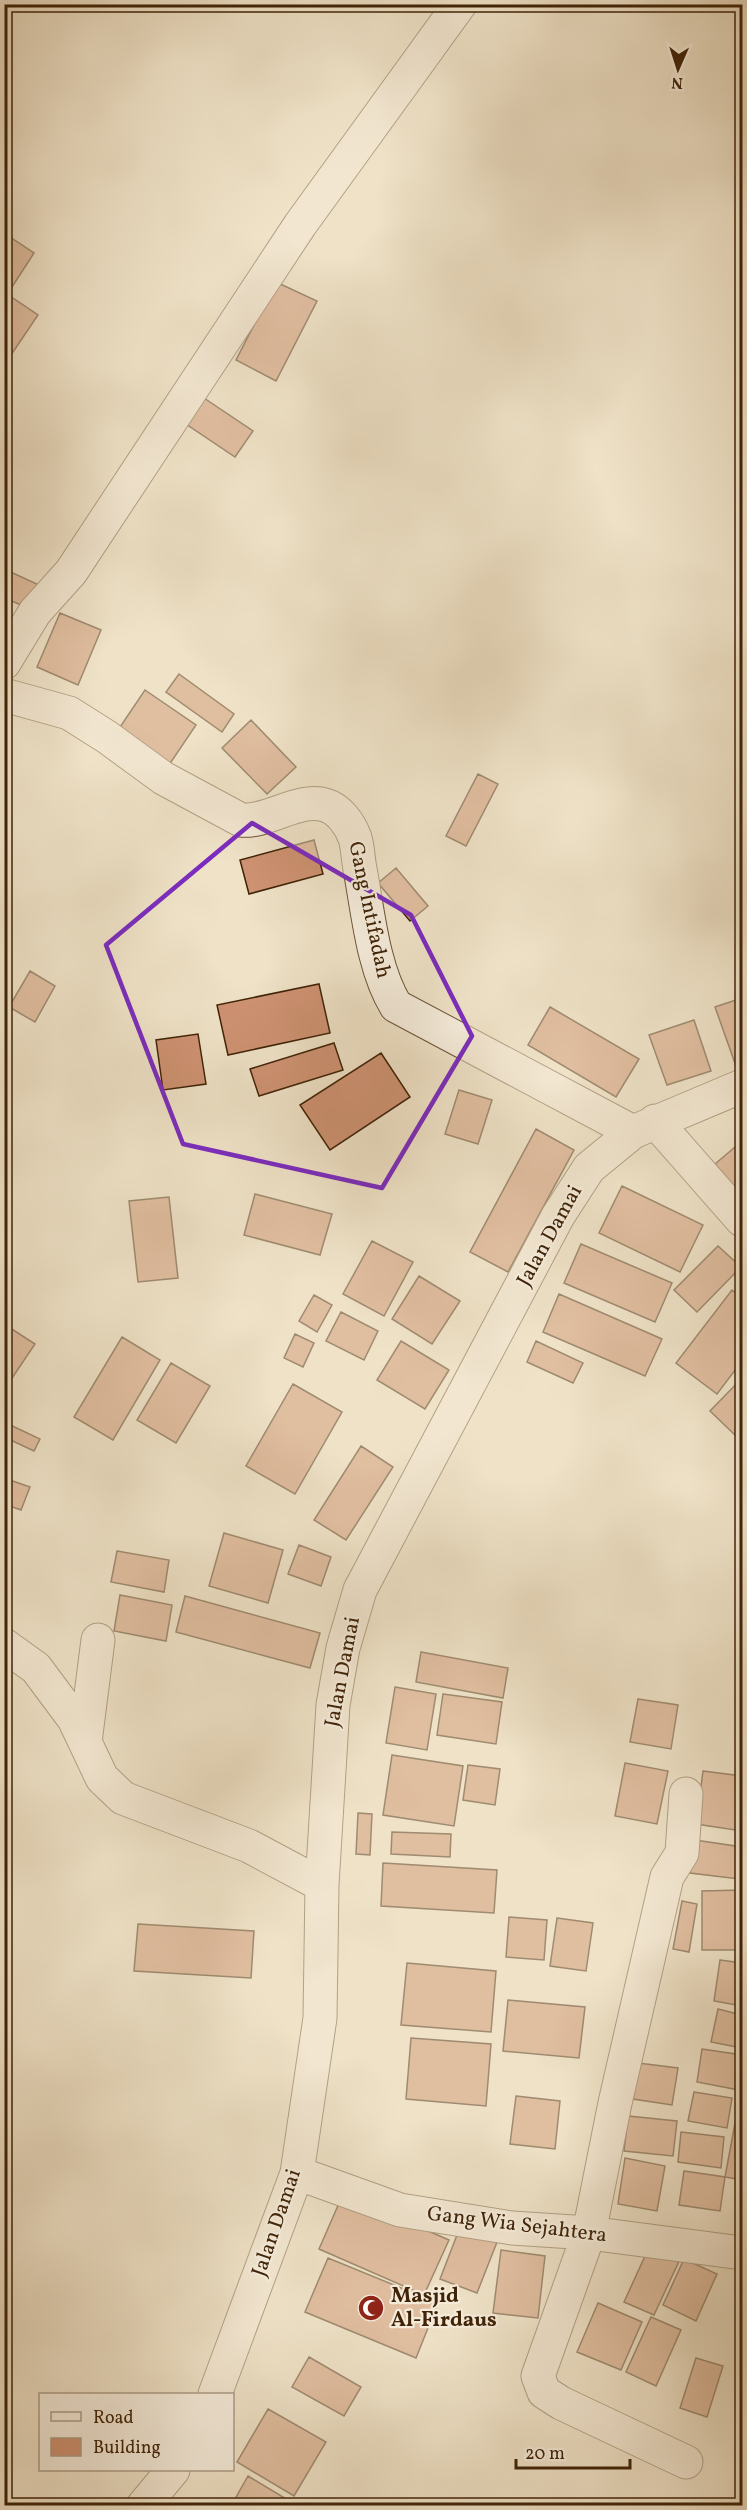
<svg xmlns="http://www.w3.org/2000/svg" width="747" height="2510" font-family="Vollkorn,serif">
	<rect width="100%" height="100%" fill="#efe2c7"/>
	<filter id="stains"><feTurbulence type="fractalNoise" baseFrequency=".00333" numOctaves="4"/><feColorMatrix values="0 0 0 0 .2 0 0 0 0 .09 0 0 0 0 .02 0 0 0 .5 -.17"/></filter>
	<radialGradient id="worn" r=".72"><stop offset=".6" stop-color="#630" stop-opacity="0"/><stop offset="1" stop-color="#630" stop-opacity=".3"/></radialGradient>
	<path fill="#ce9272" stroke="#3f2307" stroke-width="1.5" d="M4 233 34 253 12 287 4 282Z
		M276 282 317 301 276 381 236 360Z
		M4 292 38 315 9 358 4 355Z
		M201 396 253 431 235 457 183 422Z
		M4 569 37 584 26 607 4 598Z
		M60 613 101 630 78 685 37 667Z
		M179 674 234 714 222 732 166 692Z
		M145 690 196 725 169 765 118 730Z
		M251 720 296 767 267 794 222 748Z
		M478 774 498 784 466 846 446 836Z
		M314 840 323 874 249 894 240 860Z
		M396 868 428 906 410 921 378 883Z
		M30 971 55 986 35 1022 9 1007Z
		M319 984 330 1033 228 1055 217 1005Z
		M739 999 742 1008V1067L737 1069 715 1007Z
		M550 1007 639 1059 616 1097 528 1045Z
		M694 1020 711 1071 667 1085 649 1035Z
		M198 1034 206 1084 163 1090 156 1040Z
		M334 1043 343 1070 259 1096 250 1069Z
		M381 1053 410 1097 330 1150 300 1105Z
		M459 1090 492 1100 478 1144 445 1134Z
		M536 1129 574 1150 508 1272 470 1252Z
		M742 1141V1197L715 1164Z
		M622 1186 703 1225 680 1272 599 1233Z
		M255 1194 332 1214 320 1255 244 1235Z
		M169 1197 178 1278 138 1282 129 1201Z
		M372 1241 413 1262 384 1316 343 1294Z
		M581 1244 672 1283 655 1322 564 1283Z
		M718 1246 741 1267 697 1312 674 1290Z
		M419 1276 460 1301 432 1344 392 1319Z
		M732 1290 742 1298V1361L717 1394 676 1363Z
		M559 1294 662 1339 645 1376 543 1332Z
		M314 1295 332 1305 317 1332 299 1321Z
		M341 1312 378 1331 364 1360 326 1341Z
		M4 1324 35 1344 4 1390Z
		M295 1334 314 1343 303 1367 284 1358Z
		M122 1337 160 1360 113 1440 74 1417Z
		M401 1341 449 1370 425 1409 377 1380Z
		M536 1341 583 1363 573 1383 527 1362Z
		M171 1363 210 1386 176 1443 137 1420Z
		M742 1378V1430L736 1436 710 1411Z
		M293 1384 342 1412 295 1494 246 1466Z
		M4 1422 40 1439 34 1451 4 1437Z
		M361 1446 393 1467 346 1540 314 1520Z
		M4 1478 30 1487 21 1510 4 1504Z
		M224 1533 283 1550 268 1603 209 1586Z
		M299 1545 331 1557 321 1586 288 1574Z
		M117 1551 169 1560 164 1592 111 1582Z
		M120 1595 172 1605 166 1641 114 1631Z
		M185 1596 320 1633 310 1668 176 1632Z
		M421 1652 508 1668 503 1698 416 1682Z
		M395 1687 436 1694 427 1750 386 1743Z
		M443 1694 502 1702 496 1744 437 1735Z
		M638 1699 678 1705 671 1749 630 1742Z
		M392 1755 463 1766 454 1826 383 1815Z
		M625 1763 668 1771 657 1824 615 1816Z
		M468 1765 500 1769 495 1805 463 1800Z
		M703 1771 742 1776V1831L696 1824Z
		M358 1813 372 1814 370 1855 356 1854Z
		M392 1832 451 1834 450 1857 391 1854Z
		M695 1840 742 1847 739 1879 690 1873Z
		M383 1863 497 1870 494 1913 381 1906Z
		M742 1890V1950H702V1891Z
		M682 1901 697 1904 689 1952 673 1949Z
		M509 1917 547 1920 544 1960 506 1957Z
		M557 1918 593 1923 586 1971 550 1966Z
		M138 1924 254 1931 251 1978 134 1971Z
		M720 1960 742 1963V2006L714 2001Z
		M407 1963 496 1971 491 2032 401 2025Z
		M508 2000 585 2007 579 2058 503 2051Z
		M718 2009 742 2015V2048L711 2042Z
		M411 2038 491 2044 486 2106 406 2099Z
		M702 2049 742 2055 739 2090 697 2082Z
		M638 2063 678 2068 672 2105 633 2099Z
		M741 2091H742V2180L725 2177Z
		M694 2092 732 2098 727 2128 688 2121Z
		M516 2096 560 2101 555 2149 510 2144Z
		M628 2116 677 2121 673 2156 624 2151Z
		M681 2132 724 2137 721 2168 678 2162Z
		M625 2158 665 2166 657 2211 618 2204Z
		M684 2171 725 2177 720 2211 679 2205Z
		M343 2194 449 2240 424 2295 319 2249Z
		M462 2222 499 2237 477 2293 440 2279Z
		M651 2243 681 2257 654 2315 624 2302Z
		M501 2250 545 2256 538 2318 493 2313Z
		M328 2258 438 2303 416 2358 305 2312Z
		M684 2259 717 2274 696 2321 663 2305Z
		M598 2303 642 2322 621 2370 577 2352Z
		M651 2317 681 2330 656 2386 626 2372Z
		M309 2357 361 2387 344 2416 292 2387Z
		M696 2358 723 2366 707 2417 680 2408Z
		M268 2409 326 2442 294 2496 237 2462Z
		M248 2476 293 2503 291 2506H231Z"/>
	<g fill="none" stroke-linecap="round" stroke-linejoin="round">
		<g stroke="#6b5337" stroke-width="35">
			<path id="minor" d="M4 663 35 612 71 572 300 225 460 4
				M4 695 69 713 107 737 163 778 241 820C268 823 299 797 325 805 339 809 350 824 355 838 358 848 358 859 360 869 368 912 373 969 396 1006L633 1132
				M655 1121 742 1220
				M4 1645 36 1668 74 1719 102 1778 123 1798 249 1846 322 1885
				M85 1742 98 1640
				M686 1794 682 1853 667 1877 615 2103 589 2233 538 2376 544 2392 561 2403 686 2462
				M297 2173 400 2210 512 2228 589 2233 742 2253
				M215 2394 297 2173 320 2018 322 1885 333 1705 343 1648 360 1590 558 1216 589 1168 633 1132 742 1086
				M143 2506 173 2470"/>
		</g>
		<use href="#minor" stroke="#f5ecdb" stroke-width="33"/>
	</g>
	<path d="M0 0H747V2510H0ZM252 823 411 915 472 1036 382 1188 183 1144 106 945Z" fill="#efe2c7" fill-opacity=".55" fill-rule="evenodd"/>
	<path fill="none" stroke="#7b2cbf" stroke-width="4.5" stroke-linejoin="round" d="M252 823 411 915 472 1036 382 1188 183 1144 106 945Z"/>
	<defs>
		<g id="mosque-disc" transform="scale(1.35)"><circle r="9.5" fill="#8f2418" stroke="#f5ecdb"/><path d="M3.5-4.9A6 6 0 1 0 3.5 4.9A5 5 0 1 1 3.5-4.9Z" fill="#fff"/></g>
	</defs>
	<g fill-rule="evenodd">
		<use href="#mosque-disc" x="371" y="2308"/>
	</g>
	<g text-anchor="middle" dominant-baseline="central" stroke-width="4.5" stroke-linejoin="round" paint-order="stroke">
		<g font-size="21" fill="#3f2307" stroke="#f5ecdb">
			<text transform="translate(369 910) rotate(78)">Gang Intifadah</text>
			<text transform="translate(550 1236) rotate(-61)">Jalan Damai</text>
			<text transform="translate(343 1672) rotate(-79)">Jalan Damai</text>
			<text transform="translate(277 2223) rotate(-71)">Jalan Damai</text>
			<text transform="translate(517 2225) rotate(7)">Gang Wia Sejahtera</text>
		</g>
		<g font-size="21" font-weight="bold" fill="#3f2307" stroke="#f5ecdb" text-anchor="start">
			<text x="391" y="2296">Masjid<tspan x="391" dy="24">Al-Firdaus</tspan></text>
		</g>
	</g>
	<rect width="747" height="2510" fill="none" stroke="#efe2c7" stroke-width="24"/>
	<rect x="6" y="6" width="735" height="2498" fill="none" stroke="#3f2307" stroke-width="3"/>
	<rect x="12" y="12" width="723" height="2486" fill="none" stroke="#3f2307" stroke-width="1.5"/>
	<rect x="39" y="2393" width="195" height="78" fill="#f5ecdb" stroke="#ac9c86" stroke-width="1.5"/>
	<rect x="51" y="2412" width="30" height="9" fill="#f5ecdb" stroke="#ac9c86" stroke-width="1.5"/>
	<text x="93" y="2423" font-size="18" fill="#3f2307">Road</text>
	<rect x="51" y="2438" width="30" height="18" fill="#ce9272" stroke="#ac9c86" stroke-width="1.5"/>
	<text x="93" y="2453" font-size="18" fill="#3f2307">Building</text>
	<g transform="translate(678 69) rotate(183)" stroke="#f5ecdb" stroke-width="4.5" paint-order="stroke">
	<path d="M0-4.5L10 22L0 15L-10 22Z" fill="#3f2307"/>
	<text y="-9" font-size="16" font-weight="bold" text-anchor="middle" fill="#3f2307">N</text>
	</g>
	<path d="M516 2459v9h114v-9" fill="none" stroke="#3f2307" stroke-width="3"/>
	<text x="525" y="2459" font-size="18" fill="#3f2307" stroke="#f5ecdb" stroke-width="4.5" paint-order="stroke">20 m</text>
	<rect width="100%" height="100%" filter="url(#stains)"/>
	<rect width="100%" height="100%" fill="url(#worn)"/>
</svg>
